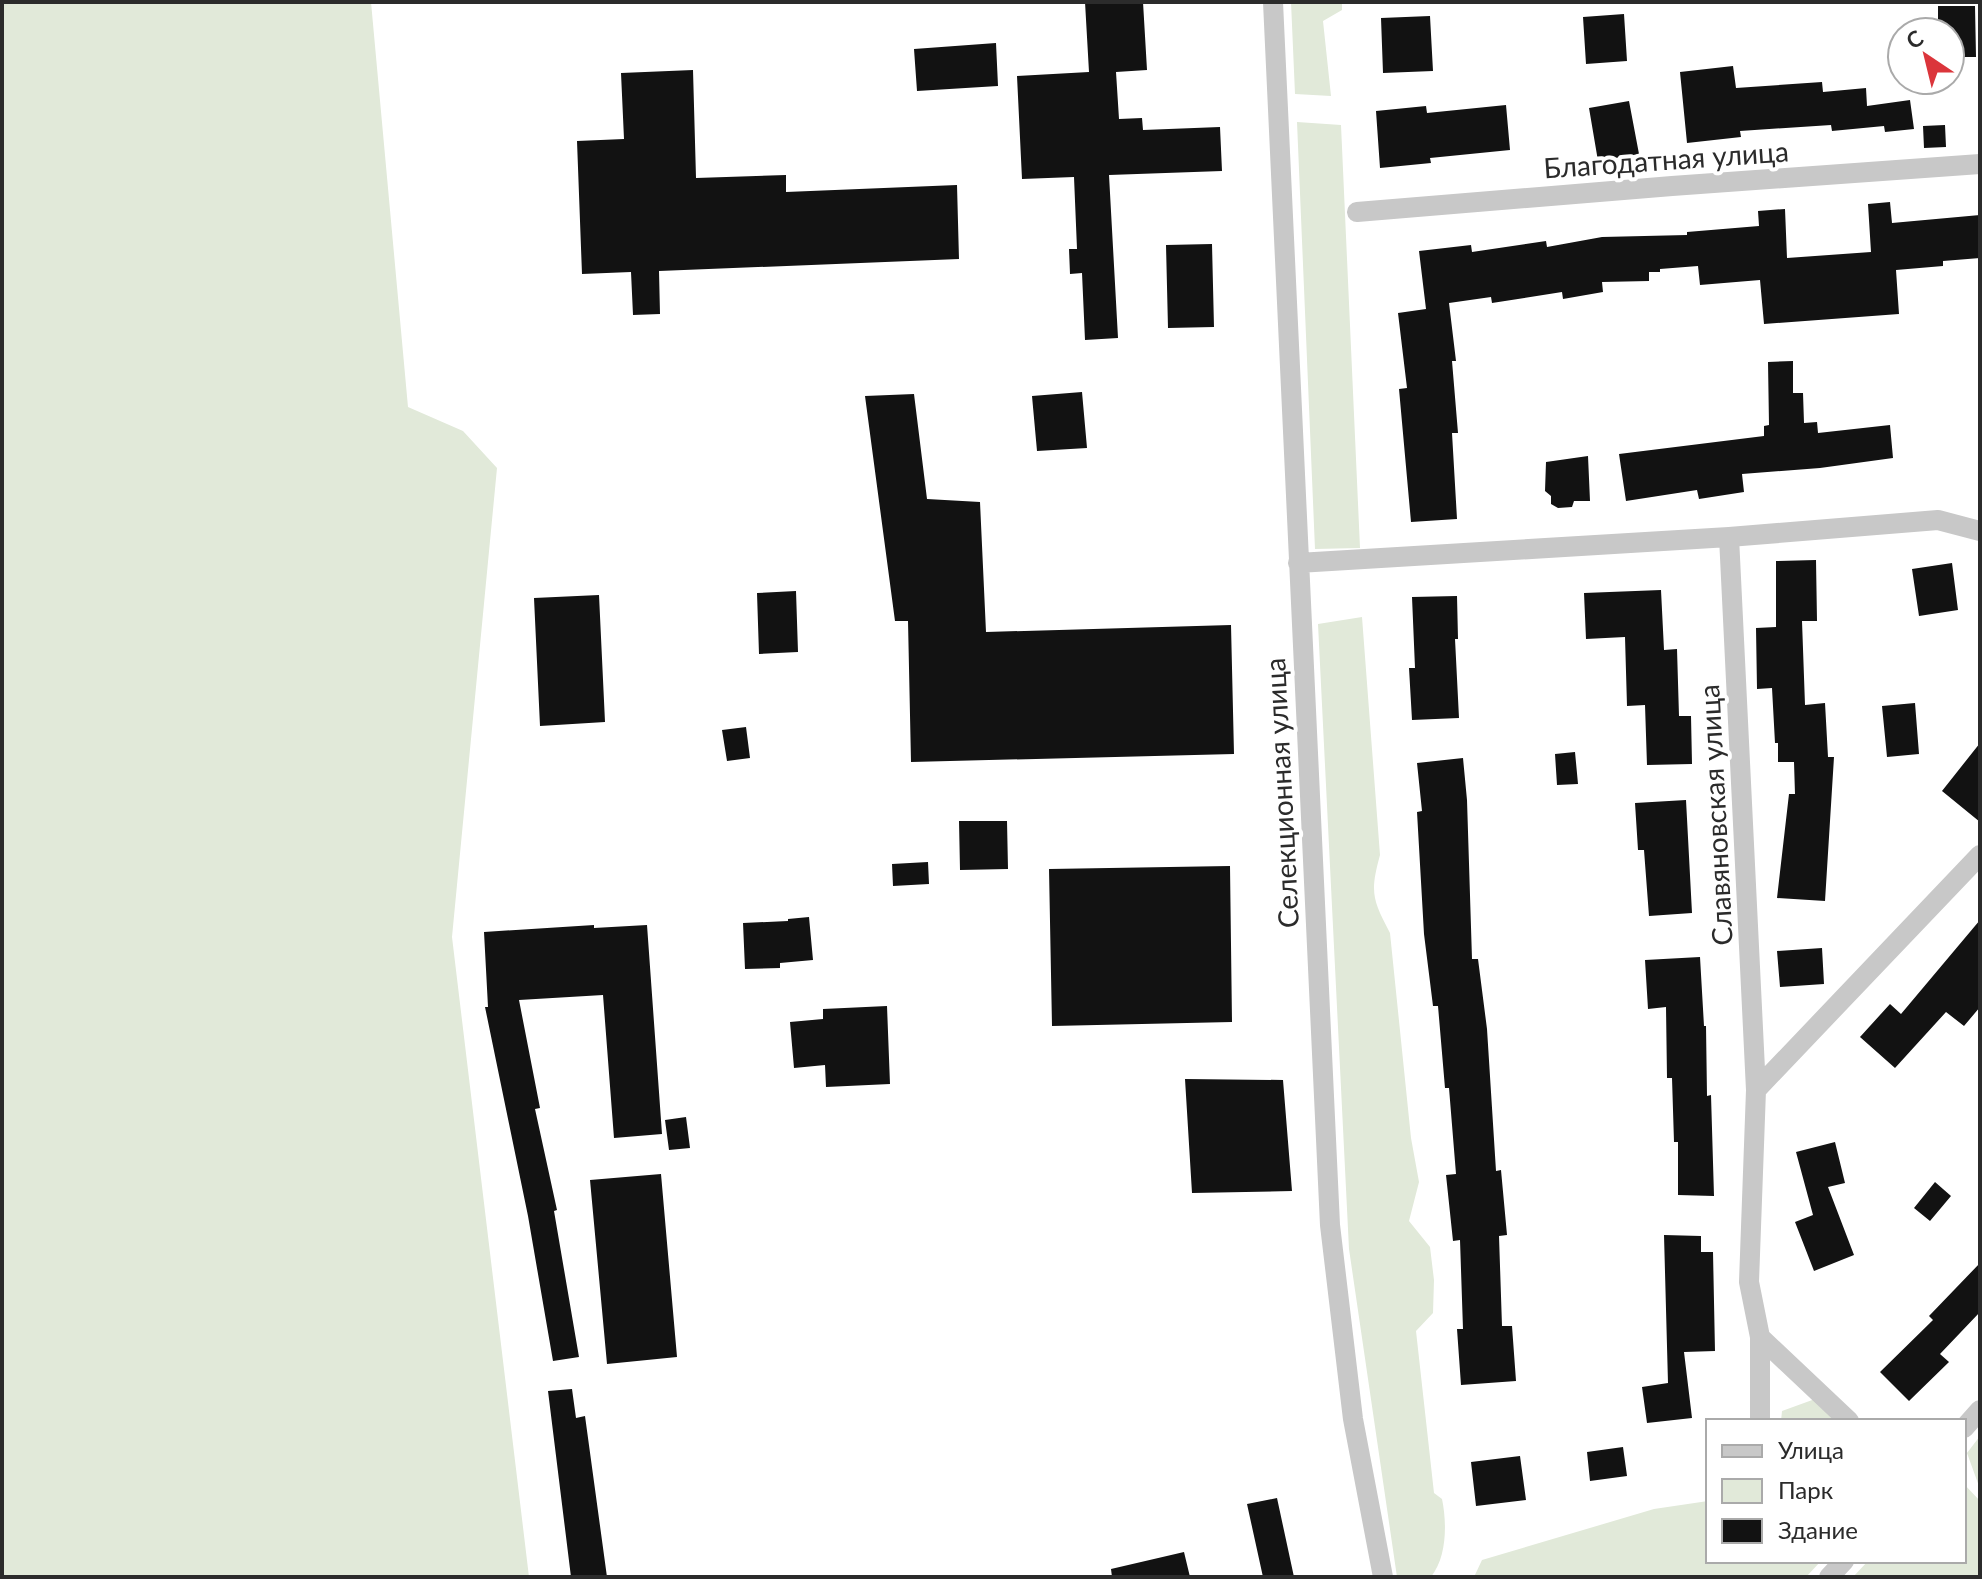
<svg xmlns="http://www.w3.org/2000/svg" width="1982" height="1579" font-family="Lato,sans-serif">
	<rect width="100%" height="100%" fill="#fff"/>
	<path fill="#e1e9d9" d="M2 2H371L408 407 463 431 497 468 452 937 529 1577H2Z
		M1291 2H1342V10L1323 21 1331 96 1295 94Z
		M1297 122 1341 125 1360 548 1315 549Z
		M1362 617 1380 855C1370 892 1372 899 1390 933L1411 1138 1419 1182 1409 1221 1430 1247 1434 1280 1433 1313 1416 1331 1434 1493 1442 1499C1447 1523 1447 1557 1431 1577H1397L1349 1249 1318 624Z
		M1815 1399 1836 1421H1781L1782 1411Z
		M1980 1436V1489L1967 1453Z
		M1964 1484 1980 1501V1577H1853L1868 1561H1964Z
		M1708 1501V1561H1821L1806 1577H1474L1482 1560 1654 1509Z"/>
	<path fill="#121212" d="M1085 2H1143L1147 70 1116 72 1119 119 1142 118 1143 130 1220 127 1222 171 1109 175 1118 338 1085 340 1082 273 1070 274 1069 249H1077L1074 177 1022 179 1017 76 1089 72Z
		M1938 6H1975L1976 57H1950V32H1938Z
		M1624 14 1627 61 1586 64 1583 17Z
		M1430 16 1433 71 1383 73 1381 18Z
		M996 43 998 86 917 91 914 49Z
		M1733 66 1736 88 1822 82 1823 92 1866 88 1867 106 1910 100 1914 129 1885 132 1884 126 1832 131 1831 125 1740 131 1741 137 1687 143 1680 72Z
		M693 70 696 178 786 175V192L957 185 959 259 659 271 660 314 633 315 631 272 582 274 577 141 624 139 621 73Z
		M1629 101 1639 154 1598 161 1589 108Z
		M1506 105 1510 150 1430 158 1431 163 1380 168 1376 111 1426 106 1427 113Z
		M1945 125 1946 147 1924 148 1923 126Z
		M1890 202 1892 223 1980 215V258L1943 261V266L1896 270 1899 314 1764 324 1760 280 1700 285 1698 266 1660 269V272H1649V281L1602 282 1603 292 1563 299 1562 292 1492 303 1491 297 1449 303 1456 361H1452L1458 433H1452L1457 519 1411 522 1399 389 1407 388 1398 313 1426 309 1419 251 1471 245 1472 252 1546 241 1547 247 1602 237 1687 235V232L1759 226 1758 211 1785 209 1787 258 1871 252 1868 204Z
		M1212 244 1214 327 1168 328 1166 245Z
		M1793 361V393H1803L1804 423 1817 422 1818 433 1890 425 1893 458 1820 468 1742 474 1744 492 1699 499 1697 490 1626 501 1619 454 1764 436V426L1769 425 1768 362Z
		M1082 392 1087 448 1037 451 1032 396Z
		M914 394 927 499 980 502 986 632 1231 625 1234 754 911 762 908 621H895L865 396Z
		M1588 456 1590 501H1574L1572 507 1558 508 1551 504V496L1545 491 1546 462Z
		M1816 560 1817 621H1802L1805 705 1825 703 1828 757H1834L1825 901 1777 898 1789 794H1795L1794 762H1778V743H1775L1772 688 1757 689 1756 628 1776 627V561Z
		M1952 563 1958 610 1919 616 1912 569Z
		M1661 590 1664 650 1677 649 1679 716H1691L1692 764 1647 765 1645 705 1627 706 1625 637 1586 639 1584 593Z
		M796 591 798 652 759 654 757 593Z
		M599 595 605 722 540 726 534 598Z
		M1457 596 1458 639H1455L1459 718 1412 720 1409 668H1415L1412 597Z
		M1915 703 1919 754 1887 757 1882 706Z
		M746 727 750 758 727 761 722 730Z
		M1980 743V822L1942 791Z
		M1575 752 1578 784 1557 785 1555 754Z
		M1463 758 1467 800 1472 959H1478L1487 1029 1496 1171 1501 1170 1507 1235 1499 1236 1502 1326H1512L1516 1381 1461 1385 1457 1329H1463L1460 1240 1453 1241 1446 1175 1456 1174 1449 1088H1445L1438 1006H1433L1424 934 1417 812 1422 811 1417 763Z
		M1686 800 1692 913 1649 916 1644 850H1638L1635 803Z
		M959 821H1007L1008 869 960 870Z
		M928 862 929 884 893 886 892 864Z
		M1230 866 1232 1022 1052 1026 1049 869Z
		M809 917 813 960 780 963V968L745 969 743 923 788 921V919Z
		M1980 920V1007L1964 1026 1946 1012 1895 1068 1860 1037 1890 1004 1901 1014Z
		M594 925V928L647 925 662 1134 614 1138 603 995 519 1000 540 1108 535 1109 557 1210 554 1211 579 1357 553 1361 528 1216 485 1007H488L484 932Z
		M1822 948 1824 984 1780 987 1777 951Z
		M1700 957 1704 1026H1706L1707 1096 1711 1095 1714 1196 1678 1195V1142H1674L1672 1078H1667L1666 1007 1648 1009 1645 960Z
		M887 1006 890 1084 826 1087 825 1065 794 1068 790 1022 823 1019V1009Z
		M1185 1079 1283 1080 1292 1191 1192 1193Z
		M686 1117 690 1148 669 1150 665 1120Z
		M1835 1142 1845 1183 1828 1187 1854 1255 1814 1271 1795 1222 1813 1215 1796 1152Z
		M661 1174 677 1357 607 1364 590 1180Z
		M1935 1182 1951 1196 1930 1221 1914 1208Z
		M1664 1235 1701 1236V1252H1713L1715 1351 1684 1352 1692 1418 1647 1423 1642 1387 1668 1383Z
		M1980 1263V1312L1940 1354 1949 1362 1909 1401 1880 1372 1933 1320 1929 1316Z
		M572 1389 576 1418 585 1416 607 1577H571L548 1391Z
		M1623 1447 1627 1476 1590 1481 1587 1452Z
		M1520 1456 1526 1500 1476 1506 1471 1462Z
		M1277 1498 1294 1577H1263L1247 1504Z
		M1184 1552 1190 1577H1112L1111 1569Z"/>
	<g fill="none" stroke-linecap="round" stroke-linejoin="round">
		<path stroke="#c8c8c8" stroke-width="20" d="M1273 2 1330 1225 1353 1419 1383 1577
			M1357 212 1672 186 1980 164
			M1729 537 1756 1090 1749 1282 1760 1337 1849 1421
			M1298 563 1729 537 1938 520 1980 531
			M1756 1090 1980 855
			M1760 1421V1337
			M1964 1428 1980 1410
			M1829 1577 1844 1561"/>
	</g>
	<g text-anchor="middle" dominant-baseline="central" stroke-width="8" stroke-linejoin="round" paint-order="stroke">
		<g font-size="28" fill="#2b2b2b" stroke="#fff">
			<text transform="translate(1666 159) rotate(-4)">Благодатная улица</text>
			<text transform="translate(1281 793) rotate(-93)">Селекционная улица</text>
			<text transform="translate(1715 815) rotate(-93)">Славяновская улица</text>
		</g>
	</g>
	<rect width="1982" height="1579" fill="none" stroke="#2b2b2b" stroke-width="8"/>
	<rect x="1706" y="1419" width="260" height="144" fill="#ffffff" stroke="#aaaaaa" stroke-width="2"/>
	<rect x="1722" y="1445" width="40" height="12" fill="#c8c8c8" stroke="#aaaaaa" stroke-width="2"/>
	<text x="1778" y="1459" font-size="24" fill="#2b2b2b">Улица</text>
	<rect x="1722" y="1479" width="40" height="24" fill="#e1e9d9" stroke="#aaaaaa" stroke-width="2"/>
	<text x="1778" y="1499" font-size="24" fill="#2b2b2b">Парк</text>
	<rect x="1722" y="1519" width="40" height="24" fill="#121212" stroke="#aaaaaa" stroke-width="2"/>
	<text x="1778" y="1539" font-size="24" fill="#2b2b2b">Здание</text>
	<g transform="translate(1926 56) rotate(325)"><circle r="38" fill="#ffffff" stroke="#aaaaaa" stroke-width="2"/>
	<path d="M0-6L14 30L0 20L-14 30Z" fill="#db353b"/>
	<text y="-12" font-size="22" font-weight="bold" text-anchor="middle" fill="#2b2b2b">С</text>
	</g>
</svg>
